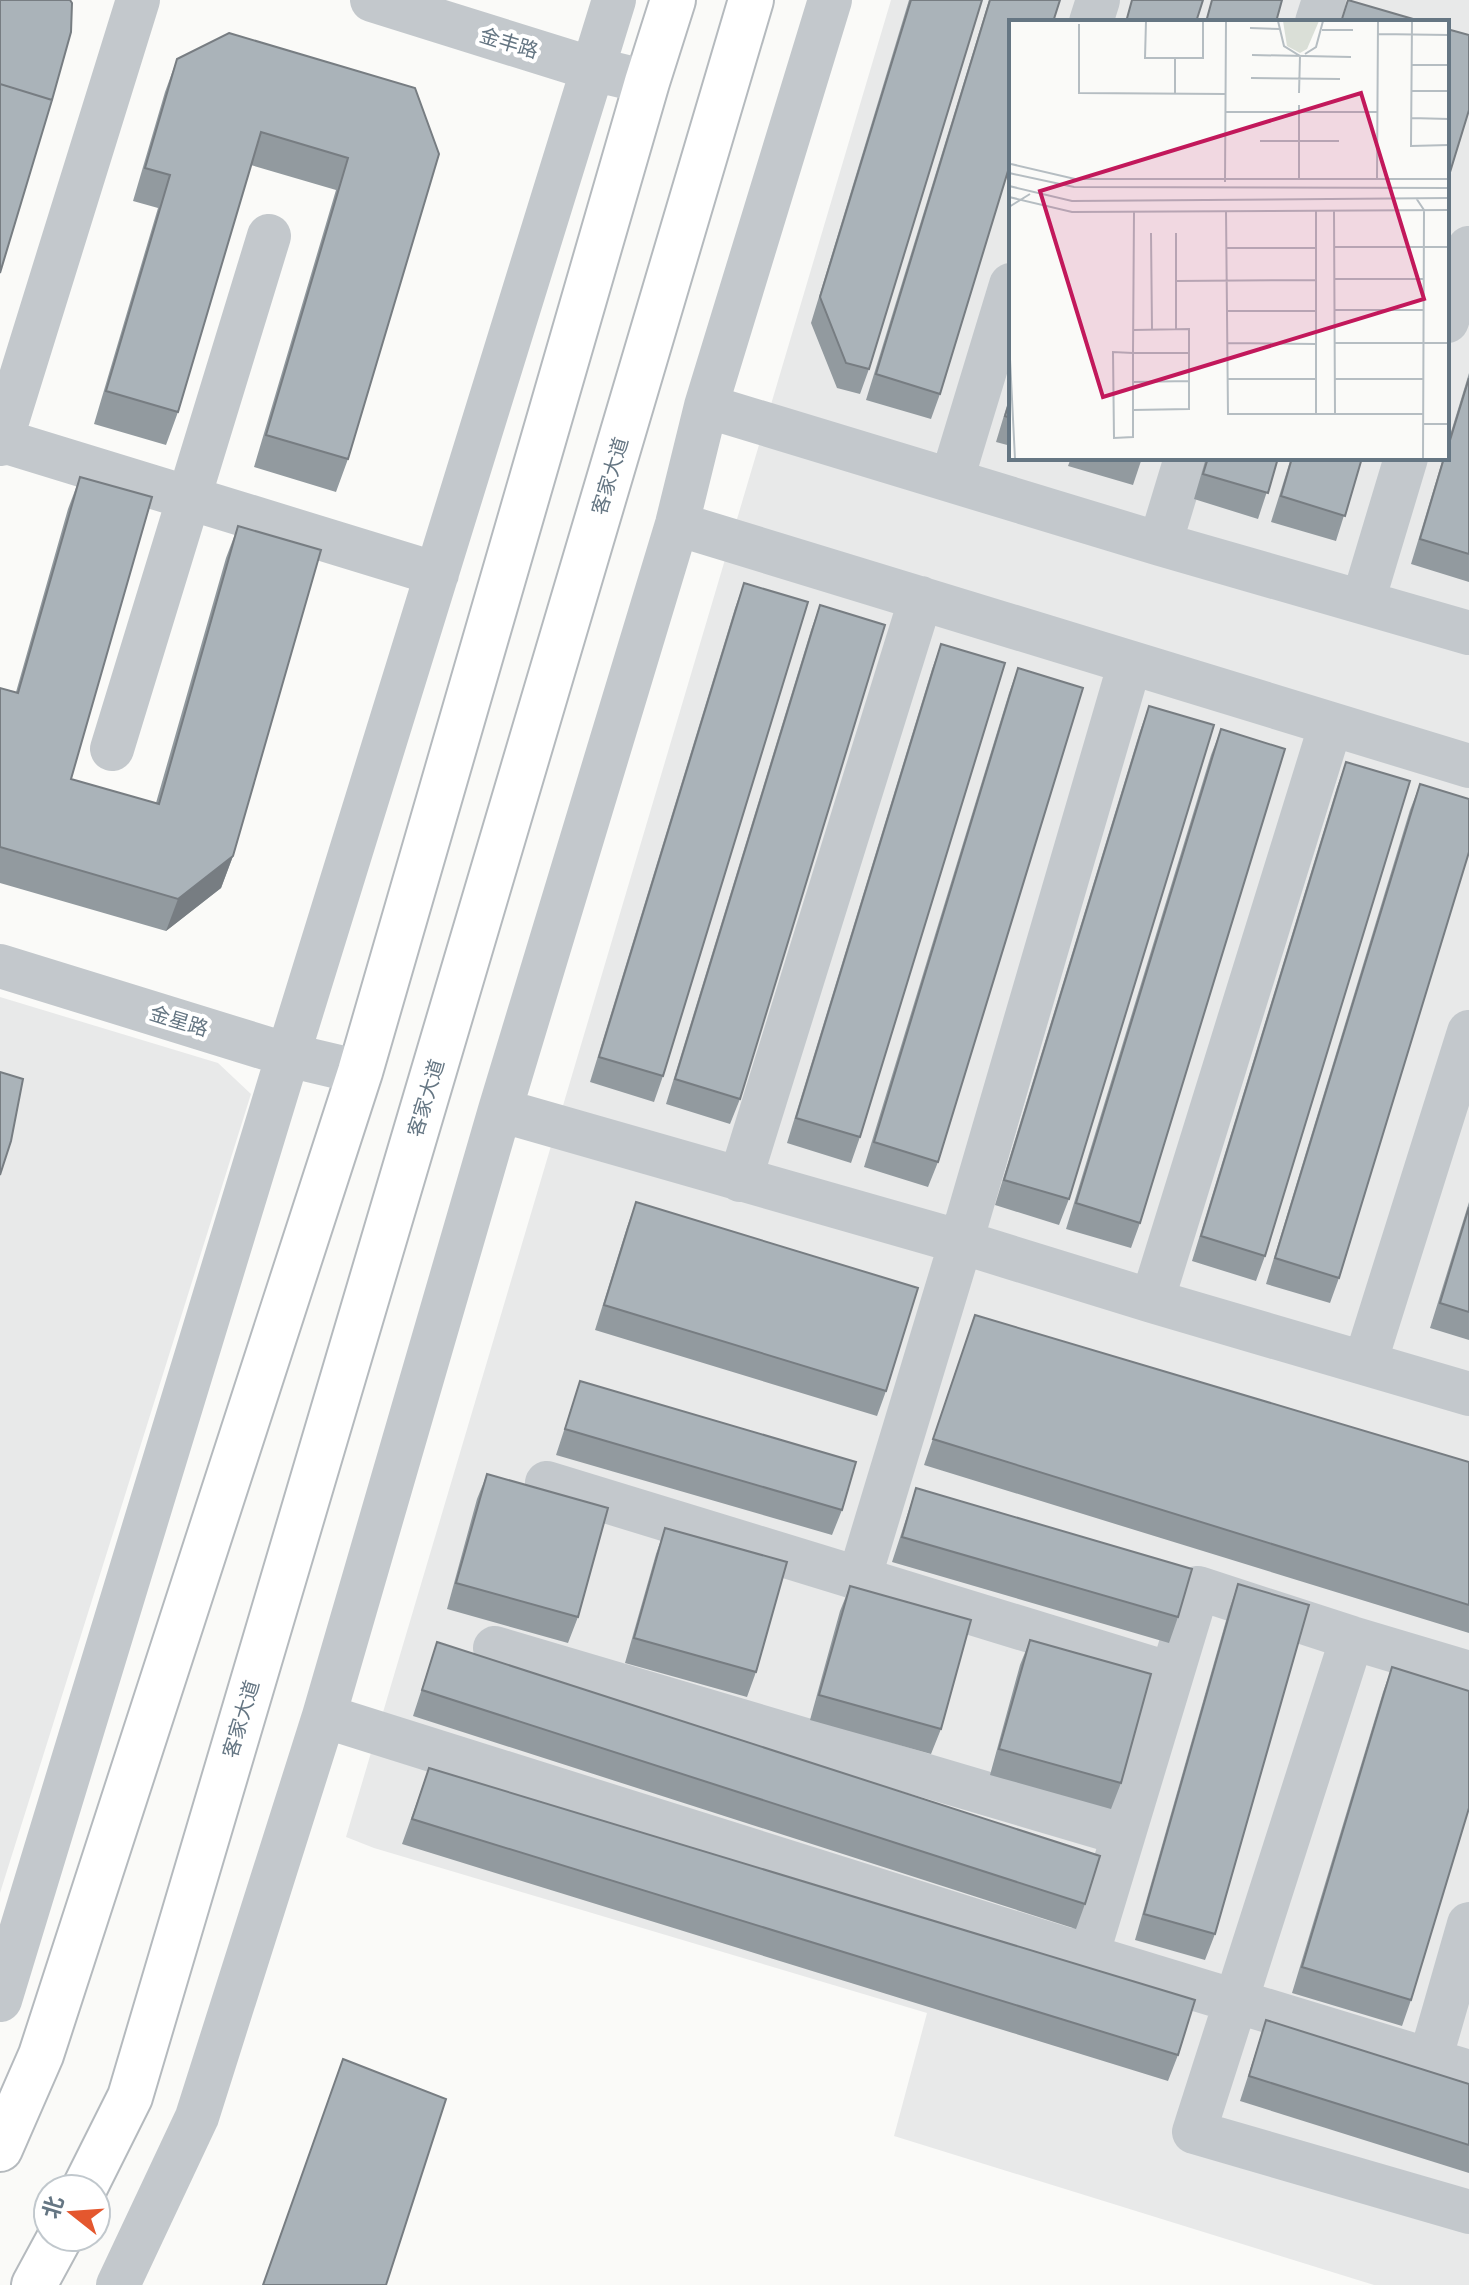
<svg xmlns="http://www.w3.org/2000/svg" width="1469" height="2285" font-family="Raleway,'Noto Sans SC',sans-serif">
	<rect width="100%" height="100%" fill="#fafaf8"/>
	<path fill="#e8e9e9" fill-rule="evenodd" d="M891 0H1469V2285H1374L894 2136 927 2013 374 1848 346 1837ZM1011 22H1447V458H1011Z
		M0 997 218 1063 251 1094 0 1893Z"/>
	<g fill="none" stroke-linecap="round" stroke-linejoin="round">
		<g stroke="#b5babe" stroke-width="48">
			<path id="major" d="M0 2149 41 2055 360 1072 647 82 673 0
				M84 2189 130 2097 751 0
				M34 2285 60 2237"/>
		</g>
		<path stroke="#c3c8cc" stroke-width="44" d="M372 0 593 69 647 82
			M1091 22 1098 0
			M1317 22 1324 0
			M1447 321 1469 248
			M706 406 1160 544 1469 633
			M0 440 437 574
			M0 444 138 0
			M952 479 1011 285
			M677 524 1469 766
			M1160 544 1186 458
			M1363 601 1406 458
			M112 749 269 236
			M0 966 288 1055 360 1072
			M500 1110 961 1242 1152 1301 1469 1394
			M740 1180 921 598
			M1152 1301 1331 724
			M1365 1363 1469 1032
			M547 1483 1171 1674
			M859 1579 961 1242 1130 663
			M1352 1638 1194 2132 1469 2212
			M495 1648 1123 1834
			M324 1716 1087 1956 1469 2072
			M1087 1956 1198 1588 1352 1638 1469 1673
			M0 2000 288 1055 614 0
			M1430 2060 1469 1924
			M118 2285 197 2117 324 1716 500 1110 677 524 706 406 830 0"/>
		<use href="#major" stroke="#fff" stroke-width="44"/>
	</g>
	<path fill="#929a9f" d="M909 0H982L869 369 860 394 837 388 811 323Z
		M989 0H1060L940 394 931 419 866 400Z
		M177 59 415 88 348 459 336 492 254 467 336 190 251 165 178 412 166 445 94 424 158 208 133 201 165 92Z
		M1469 373V582L1411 564 1443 458H1447V445Z
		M1011 392V446L996 442Z
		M1071 458H1142L1133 485 1068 466Z
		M1206 458H1278L1258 519 1194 499Z
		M1291 458H1362L1336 541 1271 522Z
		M80 477 71 779 156 803 226 558 238 526 233 856 221 888 166 931 0 883V688L16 692 68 509Z
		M744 583 663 1076 654 1102 590 1082 735 608Z
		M820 605 740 1099 730 1124 666 1104 811 630Z
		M941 644 860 1137 851 1163 787 1143 932 669Z
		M1018 668 938 1162 928 1187 864 1167 1009 693Z
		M1149 706 1069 1199 1059 1225 995 1205 1140 731Z
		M1221 729 1140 1223 1131 1248 1066 1229 1211 755Z
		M1346 762 1265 1256 1256 1281 1192 1261 1337 787Z
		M1420 784 1339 1278 1330 1303 1266 1284 1410 810Z
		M636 1202 886 1391 877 1416 595 1330 627 1227Z
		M1469 1202V1340L1430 1328Z
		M966 1341 1469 1462V1633L924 1465Z
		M580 1381 842 1510 832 1535 556 1455Z
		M487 1474 578 1617 568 1643 447 1609 477 1499Z
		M916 1488 1178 1617 1169 1643 892 1562Z
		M665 1528 756 1672 747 1697 625 1663 656 1554Z
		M1238 1584 1215 1934 1205 1960 1135 1940 1229 1610Z
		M850 1586 941 1729 931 1754 810 1720 840 1611Z
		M1030 1640 1121 1783 1111 1809 990 1775 1020 1665Z
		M437 1642 1085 1904 1076 1929 413 1716Z
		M1392 1667 1411 2000 1402 2026 1292 1993 1383 1692Z
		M429 1768 1178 2055 1168 2081 402 1844Z
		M1266 2020 1469 2084V2173L1240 2101Z"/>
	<path fill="#777d82" d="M233 856 221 888 166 931 178 899Z"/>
	<path fill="#aab3b9" stroke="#777d82" stroke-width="2" d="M0 0H70L72 3 71 32 52 100 0 84Z
		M911 0H982L869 369 846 363 820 297Z
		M990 0H1060L1053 22H1011V161L940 394 876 374Z
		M1132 0H1203L1196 22H1126Z
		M1212 0H1282L1276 22H1206Z
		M1348 0 1413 19 1412 22H1341Z
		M1447 29 1469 35V110L1447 182Z
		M229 33 415 88 439 154 348 459 266 435 348 158 261 132 178 412 106 391 170 175 145 168 177 59Z
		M0 84 52 100 0 273Z
		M1469 378V554L1420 539 1444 458H1447V450Z
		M1011 397V418L1005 416Z
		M1208 458H1278L1268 493 1203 474Z
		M1292 458H1362L1345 516 1281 496Z
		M80 477 152 497 71 779 159 804 238 526 321 550 233 856 178 899 0 847V688L18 693Z
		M744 583 808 602 663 1076 599 1057Z
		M820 605 885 625 740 1099 675 1079Z
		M941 644 1005 663 860 1137 796 1118Z
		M1018 668 1083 688 938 1162 874 1142Z
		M1149 706 1214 725 1069 1199 1004 1180Z
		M1221 729 1285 749 1140 1223 1076 1203Z
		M1346 762 1410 781 1265 1256 1201 1236Z
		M1420 784 1469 799V852L1339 1278 1275 1258Z
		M0 1072 23 1079 11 1141 0 1175Z
		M636 1202 918 1288 886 1391 604 1305Z
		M1469 1207V1312L1440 1303Z
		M975 1315 1469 1462V1605L933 1439Z
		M580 1381 856 1462 842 1510 565 1429Z
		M487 1474 608 1508 578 1617 456 1583Z
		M916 1488 1192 1569 1178 1617 902 1537Z
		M665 1528 787 1562 756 1672 634 1638Z
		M1238 1584 1309 1605 1215 1934 1144 1914Z
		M850 1586 971 1620 941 1729 819 1695Z
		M1030 1640 1151 1674 1121 1783 999 1749Z
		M437 1642 1100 1856 1085 1904 422 1690Z
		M1392 1667 1469 1691V1808L1411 2000 1302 1967Z
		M429 1768 1195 2000 1178 2055 412 1819Z
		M1266 2020 1469 2084V2145L1249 2076Z
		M343 2059 446 2099 386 2285H263Z"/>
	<g text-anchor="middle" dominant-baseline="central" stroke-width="8" stroke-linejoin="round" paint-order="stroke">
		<g font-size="20" fill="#657683" stroke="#fff">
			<text transform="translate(509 43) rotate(17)">金丰路</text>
			<text transform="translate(610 476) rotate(-73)">客家大道</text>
			<text transform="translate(179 1021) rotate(17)">金星路</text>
			<text transform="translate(426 1098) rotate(-73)">客家大道</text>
			<text transform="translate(241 1719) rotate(-73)">客家大道</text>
		</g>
	</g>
	<g transform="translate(1009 20)">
		<rect width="440" height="440" fill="#fafaf8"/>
		<path d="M274 1H310L298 29 291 33 278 26Z" fill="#dadfd7"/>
		<path fill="none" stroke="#b5bdc2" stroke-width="2" d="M137 1 136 38H194V1M269 1 275 26 291 36 290 73M403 1 402 126 440 125M70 4V73L216 74M241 8 271 9M313 10H344M369 14 440 15M296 34 307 27 314 1M243 35 342 37M403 45H440M242 58 331 59M403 71H440M166 73V38M216 92H368M402 98 440 99M251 121H330M2 144 66 159H440M0 153 65 167 440 168M290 159V85M368 160 369 1M216 162 217 1M0 166 63 181 440 178M0 177 63 192 440 190M407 178 415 190 414 439M0 187 21 174M325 190 326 394M217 191 219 394H414M125 192 124 333V417L105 418 104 332 124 333H180M142 213 143 309M325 227H440M218 228H307M325 259H415M167 261 307 260M326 290H415M218 291H307M167 309V213M124 310 180 309V389L124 390M0 319 6 439M219 323 307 324M326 323H440M219 359H307M326 359H415M124 362 180 361M307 394V191M414 404H440"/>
		<path fill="#c2185b" fill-opacity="0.15" stroke="#c2185b" stroke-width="4" d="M352 73 415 279 94 377 31 171Z"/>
		<rect width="440" height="440" fill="none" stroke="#657683" stroke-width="4"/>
	</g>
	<g transform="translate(72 2213) rotate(287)"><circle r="38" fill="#ffffff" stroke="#c1c8cd" stroke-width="2"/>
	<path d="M0-6L14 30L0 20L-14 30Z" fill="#e4572e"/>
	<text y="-12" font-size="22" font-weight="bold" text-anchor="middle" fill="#657683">北</text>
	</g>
</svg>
